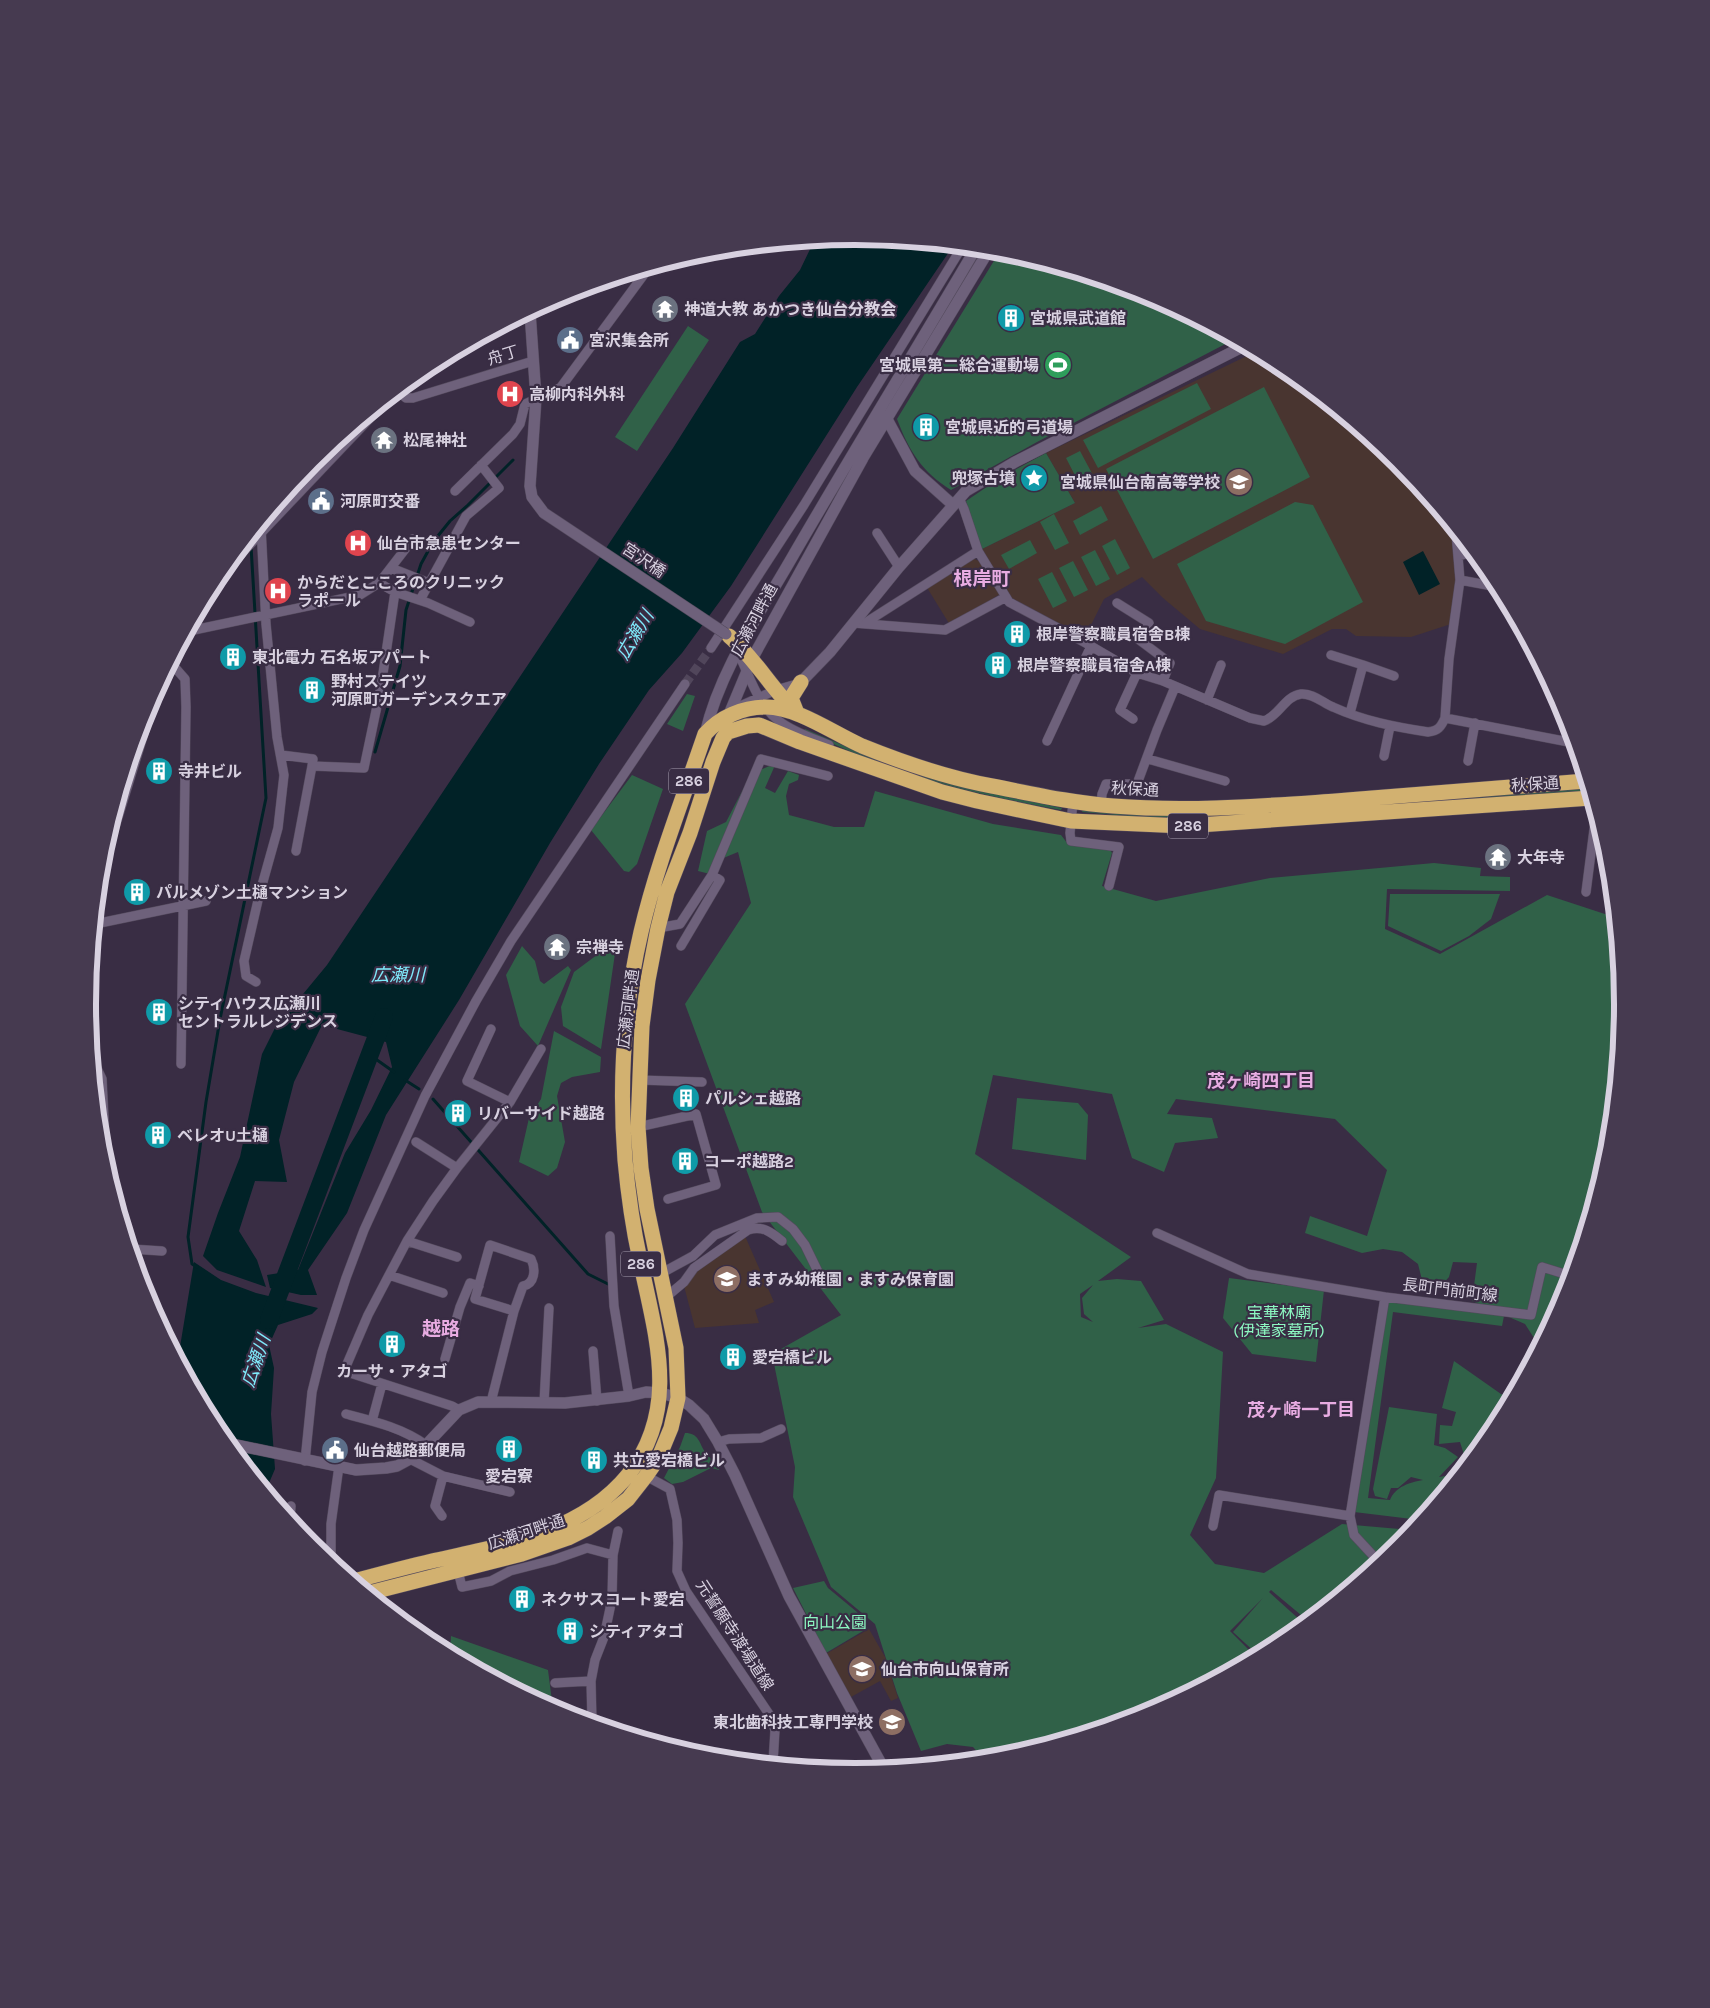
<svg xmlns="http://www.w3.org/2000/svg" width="1710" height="2008" font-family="Karla,'Noto Sans JP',sans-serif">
	<rect width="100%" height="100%" fill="#392d44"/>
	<path fill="#493530" d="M1255 352 1282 366 1398 462 1452 527 1457 578 1451 624 1411 637 1356 636 1346 629H1332L1283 654 1200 629 1163 598 1142 577 1104 599 1085 637 1012 598 982 549 1075 503 1046 453Z
		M972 558 979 561 1000 594 950 625 926 586Z
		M745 1236 774 1302 755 1310 759 1323 695 1328 684 1286 695 1272Z
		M869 1629 885 1657 898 1698 891 1701 880 1681 851 1697 826 1654Z"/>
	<path fill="#306148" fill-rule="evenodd" d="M1000 251 1149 295 1233 340 1037 442 951 490C922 472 909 451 897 419Z
		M688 326 709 340 637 451 615 437Z
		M1197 383 1211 409 1098 468 1083 440Z
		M1264 387 1310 477 1153 559 1106 469Z
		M1080 451 1095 479 1081 487 1066 458Z
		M1046 453 1075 503 982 549 979 546 966 501 1000 478Z
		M1295 502 1313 505 1363 602 1285 644 1206 621 1177 564Z
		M1101 506 1108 520 1080 535 1073 521Z
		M1054 514 1069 543 1055 550 1040 522Z
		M1115 539 1130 568 1117 575 1102 546Z
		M1030 540 1037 553 1009 569 1001 555Z
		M1095 550 1110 579 1096 586 1081 557Z
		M1073 561 1088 590 1074 597 1059 568Z
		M1052 572 1067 601 1053 608 1038 579Z
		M687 694 695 696 683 731 667 724Z
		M805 729 859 752 942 782 1062 808 1061 810C1009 800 958 790 907 773 872 762 838 746 804 731Z
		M776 763 765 788 775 793 788 771 799 775 798 780 789 784 786 796 789 815 834 827H864L875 791 993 824 1061 835 1068 844 1109 848 1112 853 1102 886 1156 901 1270 878 1434 863 1481 868 1480 876 1510 877V891L1387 889 1385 929 1440 954 1547 895 1614 917 1622 1004 1608 1154 1564 1298 1533 1356 1534 1338 1525 1324 1472 1301 1477 1263 1453 1262 1449 1277 1439 1288H1424L1418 1264 1402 1252 1383 1249 1362 1253 1305 1233 1310 1216 1367 1236 1387 1170 1335 1119 1176 1099 1167 1114 1212 1118 1218 1138 1175 1143 1164 1172 1132 1158 1112 1094 993 1075 975 1154 1131 1257 1098 1281 1117 1279 1141 1281 1164 1320 1138 1328 1166 1324 1223 1352 1216 1478 1190 1535 1215 1564 1264 1573 1342 1524 1411 1530 1397 1547 1307 1620 1271 1590 1269 1592 1300 1620 1279 1643 1258 1655 1233 1632 1263 1598 1230 1631 1255 1656 1148 1713 1004 1757 984 1759 973 1747 947 1744 921 1751 897 1693 875 1624 831 1587 793 1497 795 1467 772 1354 841 1315 762 1212 685 1004 751 903 738 852 721 859 710 874 698 871 707 831 726 822 751 774ZM1093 1285 1082 1298 1084 1314 1093 1322 1081 1317 1080 1294Z
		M632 775 663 789 637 864 629 872 624 871 591 830Z
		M1584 788 1582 791 1195 818H1150L1082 812 1083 810Z
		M1390 894H1500L1491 919 1469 936 1441 951 1388 926Z
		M617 940 601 1049 563 1026 561 1007 574 972Z
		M522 946 535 961 540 981 544 984 568 966 571 970 538 1046 520 1026 506 975Z
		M554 1031 601 1057 600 1072 572 1077 561 1083 557 1096 565 1142 557 1168 548 1176 519 1162 529 1118 541 1099Z
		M1017 1098 1078 1103 1088 1115 1086 1160 1012 1149Z
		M1229 1278 1324 1290 1316 1362 1252 1354 1223 1318Z
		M1388 1301 1504 1316 1502 1326 1393 1312 1368 1498 1390 1500C1395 1487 1410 1482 1423 1480L1411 1477 1398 1488H1391L1387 1499 1375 1496 1373 1489 1389 1407 1437 1414 1434 1445 1445 1448 1458 1457 1439 1477 1451 1475 1465 1458 1460 1442 1439 1444 1440 1425 1452 1426 1456 1412 1442 1408 1454 1361 1501 1394 1511 1397 1493 1431 1420 1520 1354 1512Z
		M685 1433C699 1433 699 1443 705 1452 708 1457 714 1461 718 1464L719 1470 711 1468 683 1482 672 1484 664 1478 680 1447Z
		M824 1581 828 1588 857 1612 868 1628 826 1653 793 1588Z
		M451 1636 548 1670 553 1709 450 1654Z"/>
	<path fill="#012227" d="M855 237 953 246 857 387 731 586 682 653 649 690 599 764 550 843 459 1000 386 1115 347 1213 308 1270 317 1295H301L270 1288 267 1275 298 1270 345 1153 371 1110 392 1067 386 1042 322 1025 294 1082 279 1140 287 1182 255 1181 239 1231 257 1260 266 1287 217 1270 203 1256 218 1213 240 1157 262 1054 275 1028 327 965 673 448 740 342 755 334 779 296 800 270 814 241Z
		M1423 551 1440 584 1419 595 1403 562Z
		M194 1262 221 1280 256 1293 318 1308 312 1314 278 1325 269 1345 274 1368 271 1414 275 1469 266 1490 217 1430 178 1359Z"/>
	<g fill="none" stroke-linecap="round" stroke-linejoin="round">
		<path stroke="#012227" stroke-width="3" d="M375 752 400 666 406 610 421 564 433 542 450 521 468 505 513 460
			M370 1055 394 1072
			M405 1080 419 1089
			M433 1099 588 1274 610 1285
			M197 1267 192 1264 188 1237 206 1102 220 1019 266 798 251 546"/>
		<path stroke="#012227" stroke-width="18" d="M269 1320 384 1017"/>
		<path stroke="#51465b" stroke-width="9" stroke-dasharray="9 4.5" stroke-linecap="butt" d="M685 684 711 648"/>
		<g stroke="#544a5d" stroke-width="10">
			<path id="street" d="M398 391 406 398H413L533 361
				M455 491 513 434 520 424 525 404 561 387 648 269
				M959 498 964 509 978 551 1009 602 1084 642 1137 673 1163 681 1250 718 1264 721C1279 716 1285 696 1301 694 1313 693 1323 703 1333 707 1364 721 1395 727 1428 732 1438 731 1441 727 1445 718
				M877 533 899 567
				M1456 533 1460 580 1449 659 1445 718 1574 743
				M1459 556 1472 552
				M391 568 429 583
				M1460 580 1498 587
				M379 583 395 592 428 603 470 622
				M420 600 466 516 499 488 481 465
				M1117 603 1149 623 1138 639 1170 663 1163 681
				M853 623 945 630 1006 597
				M865 623 978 551
				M189 631 360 595 379 583 413 539
				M735 647C749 672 756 704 779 721 793 732 812 738 829 745
				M711 648 804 505 962 247
				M1331 655 1363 665
				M171 663 185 679 186 707 181 1064
				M1207 700 1221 665
				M740 706 776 690 800 683
				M1350 713 1363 665 1394 676
				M1133 719 1120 710 1137 673
				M1047 741 1091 646
				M281 755 313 759 312 766 364 768 381 687 395 592
				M1384 756 1390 726
				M1148 759 1225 781
				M1468 761 1475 723
				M1073 802 1070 833 1071 841 1119 847 1109 886
				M1101 805 1102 794 1106 784H1137L1157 730 1175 687
				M296 851 312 766
				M712 875 761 759 828 776
				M1586 892 1596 814
				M95 924 206 901
				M658 928 680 924 712 875 720 880 681 946
				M256 982 246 976 244 961 259 896 278 828 284 775 277 737 266 624 261 527
				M491 1029 467 1081 510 1102
				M93 1060 102 1079 105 1138 112 1186
				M639 1080 702 1082
				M638 1127 696 1114 716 1185 668 1199
				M416 1142 457 1168
				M1157 1233 1248 1274 1385 1297
				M610 1236 614 1306 629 1396
				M407 1241 457 1257
				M131 1249 162 1251
				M660 1274 693 1256 715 1235 757 1218 778 1217 793 1229 805 1245 824 1284
				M389 1275 443 1293
				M665 1298 684 1282 694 1268 748 1230C762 1225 771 1232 782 1241
				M593 1351 597 1401
				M445 1359 460 1307 470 1283 479 1286
				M491 1402 514 1311 523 1286C535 1284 536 1269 531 1259L490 1245 475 1299 514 1311
				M544 1403 549 1308
				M459 1410 452 1406 344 1371 368 1315 407 1241 433 1201 457 1168 510 1102 541 1049
				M346 1414C373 1421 403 1428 426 1445
				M372 1421 382 1384
				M718 1442 729 1439 761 1438 781 1429
				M410 1459 443 1476 510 1492
				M305 1461 312 1392 322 1352 346 1278 364 1230 425 1096 476 1001 511 941 685 684
				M646 1476 670 1489 677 1520 678 1543 677 1571 686 1591 769 1714 775 1730 773 1763
				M442 1516 435 1506 443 1476
				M290 1519 291 1506
				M1213 1526 1219 1495 1350 1516
				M331 1562V1524L339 1466
				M1379 1562 1354 1535 1350 1516 1385 1297 1531 1315 1542 1267 1571 1276
				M458 1571 462 1587 491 1581 510 1571 553 1560 587 1548 613 1555
				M555 1683 591 1681
				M592 1722 591 1681 595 1660 604 1637 612 1599 613 1555 618 1531"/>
		</g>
		<g stroke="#544a5d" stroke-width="12">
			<path id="secondary" d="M530 312 536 398 530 486 532 497 544 513
				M887 419 915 471 953 505
				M216 579 384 402
				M801 682 830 652 899 567 966 491 1015 462 1244 346
				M727 719 752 659 863 458 989 250
				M705 734C720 669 761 612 794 554 853 452 916 350 976 248
				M100 872 156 691
				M227 1443 356 1470 386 1468 397 1466 410 1459 426 1445 459 1410 478 1402 565 1403 629 1396 646 1392 661 1393 678 1398 689 1405 704 1419 718 1442 735 1475 789 1596 884 1769"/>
		</g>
		<g stroke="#544a5d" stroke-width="16">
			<path id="highway" d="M729 636C756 659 772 690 797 713
				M797 713 791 698 801 682
				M354 1581C380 1574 406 1567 432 1561 500 1546 581 1533 628 1475 681 1408 655 1334 640 1260 633 1228 628 1193 625 1160 619 1084 624 1005 641 932 657 864 683 799 705 734 720 717 743 707 766 707 797 707 833 733 862 746 904 763 948 778 992 786 1033 794 1072 803 1113 806 1188 812 1262 806 1336 801 1419 794 1502 788 1586 781
				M369 1593 522 1554 568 1538 588 1528 605 1517 628 1499 646 1476 659 1457 671 1428 678 1398 676 1348 647 1209 641 1168 638 1127 642 1026 648 980 658 928 667 892 690 833 713 762 723 738 728 732 747 726 759 725 800 742 942 792 977 801 1071 821 1184 826 1591 798"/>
		</g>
		<use href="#street" stroke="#6e617b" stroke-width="9"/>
		<use href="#secondary" stroke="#6e617b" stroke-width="11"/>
		<use href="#highway" stroke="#d2b170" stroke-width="15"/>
		<g stroke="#544a5d" stroke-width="12" stroke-linecap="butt">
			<path id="secondary-bridge" d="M544 513 726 634"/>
		</g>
		<use href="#secondary-bridge" stroke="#6e617b" stroke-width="11"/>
	</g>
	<defs>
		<g id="temple-disc" transform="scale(1.4375)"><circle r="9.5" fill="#6b7280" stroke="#392d44"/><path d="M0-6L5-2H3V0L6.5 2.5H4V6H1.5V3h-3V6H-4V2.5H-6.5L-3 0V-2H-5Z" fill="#fff"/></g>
		<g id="building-disc" transform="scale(1.4375)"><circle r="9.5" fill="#0f9aa8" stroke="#392d44"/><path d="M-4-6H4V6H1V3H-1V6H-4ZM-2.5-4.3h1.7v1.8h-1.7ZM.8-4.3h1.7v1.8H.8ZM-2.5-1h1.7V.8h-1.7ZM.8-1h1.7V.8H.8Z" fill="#fff"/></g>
		<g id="civic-disc" transform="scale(1.4375)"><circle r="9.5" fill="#5c6f8a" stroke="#392d44"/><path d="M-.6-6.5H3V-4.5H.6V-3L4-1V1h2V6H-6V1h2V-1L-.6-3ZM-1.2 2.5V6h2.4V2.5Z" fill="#fff"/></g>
		<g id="stadium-disc" transform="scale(1.4375)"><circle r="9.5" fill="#2e9e5b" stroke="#392d44"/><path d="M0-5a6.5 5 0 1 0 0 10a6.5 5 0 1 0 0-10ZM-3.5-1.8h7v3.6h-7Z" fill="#fff"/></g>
		<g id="hospital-disc" transform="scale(1.4375)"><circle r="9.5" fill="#e0444e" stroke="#392d44"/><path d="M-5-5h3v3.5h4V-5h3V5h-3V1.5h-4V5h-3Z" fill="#fff"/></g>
		<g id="sight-disc" transform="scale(1.4375)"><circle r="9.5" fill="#0f9aa8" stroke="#392d44"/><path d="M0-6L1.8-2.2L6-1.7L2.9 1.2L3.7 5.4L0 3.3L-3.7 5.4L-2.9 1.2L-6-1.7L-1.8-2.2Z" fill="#fff"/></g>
		<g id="school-disc" transform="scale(1.4375)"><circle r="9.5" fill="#8d6e63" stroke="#392d44"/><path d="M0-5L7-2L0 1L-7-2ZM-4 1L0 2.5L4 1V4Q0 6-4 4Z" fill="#fff"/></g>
		<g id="university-disc" transform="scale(1.4375)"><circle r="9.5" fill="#8d6e63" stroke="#392d44"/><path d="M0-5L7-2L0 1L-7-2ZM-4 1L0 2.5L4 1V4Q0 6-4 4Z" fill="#fff"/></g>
	</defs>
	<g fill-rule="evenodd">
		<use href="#temple-disc" x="665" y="309"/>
		<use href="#building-disc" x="1011" y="318"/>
		<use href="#civic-disc" x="570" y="340"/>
		<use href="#stadium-disc" x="1058" y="365"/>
		<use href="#hospital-disc" x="510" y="394"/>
		<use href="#building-disc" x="926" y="427"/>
		<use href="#temple-disc" x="384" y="440"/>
		<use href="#sight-disc" x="1034" y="478"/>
		<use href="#school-disc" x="1239" y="482"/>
		<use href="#civic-disc" x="321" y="501"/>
		<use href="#hospital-disc" x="358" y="543"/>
		<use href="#hospital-disc" x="278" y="591"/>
		<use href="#building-disc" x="1017" y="634"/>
		<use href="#building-disc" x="233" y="657"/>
		<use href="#building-disc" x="998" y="665"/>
		<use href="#building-disc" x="312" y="690"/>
		<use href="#building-disc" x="159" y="771"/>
		<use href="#temple-disc" x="1498" y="857"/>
		<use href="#building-disc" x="137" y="892"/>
		<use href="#temple-disc" x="557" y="947"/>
		<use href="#building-disc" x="159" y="1012"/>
		<use href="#building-disc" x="686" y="1098"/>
		<use href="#building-disc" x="458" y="1113"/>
		<use href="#building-disc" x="158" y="1135"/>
		<use href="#building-disc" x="685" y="1161"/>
		<use href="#school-disc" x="727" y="1279"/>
		<use href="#building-disc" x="392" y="1344"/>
		<use href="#building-disc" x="733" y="1357"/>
		<use href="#building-disc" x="509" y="1449"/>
		<use href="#civic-disc" x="335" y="1450"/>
		<use href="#building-disc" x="594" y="1460"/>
		<use href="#building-disc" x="522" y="1599"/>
		<use href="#building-disc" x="570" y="1631"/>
		<use href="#school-disc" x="862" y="1669"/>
		<use href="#university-disc" x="892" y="1722"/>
	</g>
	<g text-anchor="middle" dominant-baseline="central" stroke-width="4.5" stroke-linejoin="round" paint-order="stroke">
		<g fill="#392d44" stroke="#a8a0b1" stroke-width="1">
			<rect x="669" y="768.5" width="40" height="25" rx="4"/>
			<rect x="1168" y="813.5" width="40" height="25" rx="4"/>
			<rect x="621" y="1251.5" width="40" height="25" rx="4"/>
		</g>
		<g font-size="15" font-weight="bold" fill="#d8d1e0">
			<text x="689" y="781">286</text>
			<text x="1188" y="826">286</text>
			<text x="641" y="1264">286</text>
		</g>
		<g font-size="16" font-weight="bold" fill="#d8d1e0" stroke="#392d44" text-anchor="start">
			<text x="684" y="309">神道大教 あかつき仙台分教会</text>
			<text x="1030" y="318">宮城県武道館</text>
			<text x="589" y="340">宮沢集会所</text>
			<text x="1039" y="365" text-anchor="end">宮城県第二総合運動場</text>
			<text x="529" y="394">高柳内科外科</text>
			<text x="945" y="427">宮城県近的弓道場</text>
			<text x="403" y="440">松尾神社</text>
			<text x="1015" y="478" text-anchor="end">兜塚古墳</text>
			<text x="1220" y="482" text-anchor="end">宮城県仙台南高等学校</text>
			<text x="340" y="501">河原町交番</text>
			<text x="377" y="543">仙台市急患センター</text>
			<text x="297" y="582">からだとこころのクリニック<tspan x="297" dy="18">ラポール</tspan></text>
			<text x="1036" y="634">根岸警察職員宿舎B棟</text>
			<text x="252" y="657">東北電力 石名坂アパート</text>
			<text x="1017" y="665">根岸警察職員宿舎A棟</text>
			<text x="331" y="681">野村ステイツ<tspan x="331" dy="18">河原町ガーデンスクエア</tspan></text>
			<text x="178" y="771">寺井ビル</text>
			<text x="1517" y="857">大年寺</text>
			<text x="156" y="892">パルメゾン土樋マンション</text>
			<text x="576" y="947">宗禅寺</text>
			<text x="178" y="1003">シティハウス広瀬川<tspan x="178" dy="18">セントラルレジデンス</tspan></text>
			<text x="705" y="1098">パルシェ越路</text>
			<text x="477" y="1113">リバーサイド越路</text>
			<text x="177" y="1135">ベレオU土樋</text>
			<text x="704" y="1161">コーポ越路2</text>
			<text x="746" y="1279">ますみ幼稚園・ますみ保育園</text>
			<text x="752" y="1357">愛宕橋ビル</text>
			<text x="392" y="1371" text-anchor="middle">カーサ・アタゴ</text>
			<text x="354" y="1450">仙台越路郵便局</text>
			<text x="613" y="1460">共立愛宕橋ビル</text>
			<text x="509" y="1476" text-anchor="middle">愛宕寮</text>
			<text x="541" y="1599">ネクサスコート愛宕</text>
			<text x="589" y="1631">シティアタゴ</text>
			<text x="881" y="1669">仙台市向山保育所</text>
			<text x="873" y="1722" text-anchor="end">東北歯科技工専門学校</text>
		</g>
		<g font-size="16" fill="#d8d1e0" stroke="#392d44">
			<text transform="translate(503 355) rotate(-17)">舟丁</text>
			<text transform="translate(644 560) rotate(34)">宮沢橋</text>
			<text transform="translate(754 620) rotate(-62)">広瀬河畔通</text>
			<text transform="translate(1535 784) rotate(-4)">秋保通</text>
			<text transform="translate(1135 789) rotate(3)">秋保通</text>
			<text transform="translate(628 1009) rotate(-83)">広瀬河畔通</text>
			<text transform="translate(1450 1290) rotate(7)">長町門前町線</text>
			<text transform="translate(526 1532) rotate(-18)">広瀬河畔通</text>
			<text transform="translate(735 1635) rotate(57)">元誓願寺渡場道線</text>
		</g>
		<g font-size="16" fill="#8cf7c1" stroke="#392d44">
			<text x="1279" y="1312">宝華林廟<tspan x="1279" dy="18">(伊達家墓所)</tspan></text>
			<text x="835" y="1622">向山公園</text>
		</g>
		<g font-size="18" font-style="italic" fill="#7feafb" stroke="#392d44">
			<text transform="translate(635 635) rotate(-59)">広瀬川</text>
			<text x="398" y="975">広瀬川</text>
			<text transform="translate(256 1361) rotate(-71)">広瀬川</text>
		</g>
		<g font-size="18" font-weight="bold" fill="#e8ace2" stroke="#392d44">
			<text x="1261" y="1081">茂ヶ崎四丁目</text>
			<text x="1301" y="1410">茂ヶ崎一丁目</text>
		</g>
		<g font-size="19" font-weight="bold" fill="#e8ace2" stroke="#392d44">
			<text x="982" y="579">根岸町</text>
			<text x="441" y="1329">越路</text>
		</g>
	</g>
	<path d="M0 0H1710V2008H0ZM96 1004a759 759 0 1 1 1518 0a759 759 0 1 1-1518 0Z" fill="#463a50" fill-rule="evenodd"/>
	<path fill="none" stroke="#d8d1e0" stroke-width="6" d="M96 1004a759 759 0 1 1 1518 0a759 759 0 1 1-1518 0Z"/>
</svg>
